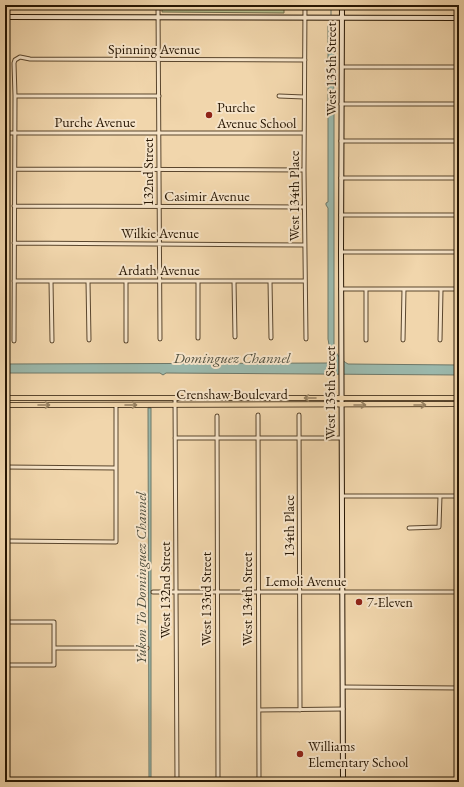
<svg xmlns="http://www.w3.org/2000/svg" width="464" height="787" font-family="'EB Garamond',serif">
	<rect width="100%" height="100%" fill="#f1d6ac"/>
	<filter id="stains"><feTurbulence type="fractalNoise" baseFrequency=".005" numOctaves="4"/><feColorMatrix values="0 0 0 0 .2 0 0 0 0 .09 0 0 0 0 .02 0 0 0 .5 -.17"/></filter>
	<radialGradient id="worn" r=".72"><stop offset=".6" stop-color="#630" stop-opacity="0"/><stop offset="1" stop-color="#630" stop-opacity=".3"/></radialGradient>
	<path fill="#b6bf8d" stroke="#6e6a48" d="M162 5H284V13L162 12Z"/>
	<path fill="#9bb9ad" stroke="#6d7869" d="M328 25H334V346C336 355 341 360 348 364L459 365V375L166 373 163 375 160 373H5V364L337 363 331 356 328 339V208L326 205V203L328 202Z
		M148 408H151V780L149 779Z"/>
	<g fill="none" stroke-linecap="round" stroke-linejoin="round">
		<path stroke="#6d7869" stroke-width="1" d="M331 16V5"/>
		<g stroke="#5a462d" stroke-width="5">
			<path id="street" d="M158 5 160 339
				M305 5 304 170 306 339
				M342 67H459
				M15 96H159
				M279 96 304 97
				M341 104H459
				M5 133H304
				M341 141H459
				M15 169 304 170
				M341 178H459
				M14 206 304 207
				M341 215H459
				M14 243 305 245
				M341 252H459
				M14 281H305
				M51 281 52 341
				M88 281 89 340
				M234 281 235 337
				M270 281 271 338
				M341 289H459
				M198 338V281
				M366 340V289
				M403 340 404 289
				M440 340 441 290
				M14 341 15 96 14 63 15 60 20 57 30 59 305 60
				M126 341V281
				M175 398 177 782
				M258 415 259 782
				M299 415 300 710
				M217 416 218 782
				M175 438H341
				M5 467 116 468
				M342 496H459
				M409 528 439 527 440 496
				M5 541 116 542V405
				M153 592H459
				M5 622H54V665H5
				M54 648H147
				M343 687 459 688
				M259 710 343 709"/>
		</g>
		<g stroke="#271603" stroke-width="6">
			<path id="secondary" d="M342 5 341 252 343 782
				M5 17 459 18"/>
		</g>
		<g stroke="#271603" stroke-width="6">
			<path id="primary" d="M5 398H459
				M5 405 459 404"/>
		</g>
		<use href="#street" stroke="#f6e4c9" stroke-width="3"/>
		<use href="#secondary" stroke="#f6e4c9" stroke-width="4"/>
		<use href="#primary" stroke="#f1d6ac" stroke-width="4.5"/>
	</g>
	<defs><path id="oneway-shaft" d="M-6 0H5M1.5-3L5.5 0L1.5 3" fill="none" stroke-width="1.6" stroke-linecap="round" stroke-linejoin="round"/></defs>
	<g stroke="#968060">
		<use href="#oneway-shaft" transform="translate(310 398) rotate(-180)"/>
		<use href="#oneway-shaft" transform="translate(44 405)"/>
		<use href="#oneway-shaft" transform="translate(131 405)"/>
		<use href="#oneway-shaft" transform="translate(360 405)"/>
		<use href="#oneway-shaft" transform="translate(420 405)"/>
	</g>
	<g fill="#8f2418" stroke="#f6e4c9" stroke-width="1.5">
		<circle cx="209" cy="115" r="4"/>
		<circle cx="359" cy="602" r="4"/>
		<circle cx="300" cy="754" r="4"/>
	</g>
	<g text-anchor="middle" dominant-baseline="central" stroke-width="4" stroke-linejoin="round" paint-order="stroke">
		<g font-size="14" fill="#271603" stroke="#f6e4c9">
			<text x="154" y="49">Spinning Avenue</text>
			<text transform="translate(331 69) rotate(-90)">West 135th Street</text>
			<text x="95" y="122">Purche Avenue</text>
			<text transform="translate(148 172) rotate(-90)">132nd Street</text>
			<text x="207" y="196">Casimir Avenue</text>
			<text transform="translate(294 196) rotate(-90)">West 134th Place</text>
			<text x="160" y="233">Wilkie Avenue</text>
			<text x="159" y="270">Ardath Avenue</text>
			<text transform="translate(330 393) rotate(-90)">West 135th Street</text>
			<text x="232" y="394">Crenshaw Boulevard</text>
			<text transform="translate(289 526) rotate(-90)">134th Place</text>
			<text x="306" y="581">Lemoli Avenue</text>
			<text transform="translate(165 590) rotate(-90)">West 132nd Street</text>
			<text transform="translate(206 599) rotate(-90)">West 133rd Street</text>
			<text transform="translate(247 599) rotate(-90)">West 134th Street</text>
		</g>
		<g font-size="14" fill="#271603" stroke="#f6e4c9" text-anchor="start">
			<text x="217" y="107">Purche<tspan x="217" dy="16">Avenue School</tspan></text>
			<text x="367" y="602">7-Eleven</text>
			<text x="308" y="746">Williams<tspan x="308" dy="16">Elementary School</tspan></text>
		</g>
		<g font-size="15" font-style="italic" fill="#504f3e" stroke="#f6e4c9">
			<text x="232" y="357">Dominguez Channel</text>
			<text transform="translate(140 578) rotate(-90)">Yukon To Dominguez Channel</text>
		</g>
	</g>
	<rect width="464" height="787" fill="none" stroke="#f1d6ac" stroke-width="20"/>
	<rect x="6" y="6" width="452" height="775" fill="none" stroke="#271603" stroke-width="2"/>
	<rect x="10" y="10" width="444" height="767" fill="none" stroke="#271603"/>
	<rect width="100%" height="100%" filter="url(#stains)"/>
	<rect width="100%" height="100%" fill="url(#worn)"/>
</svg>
